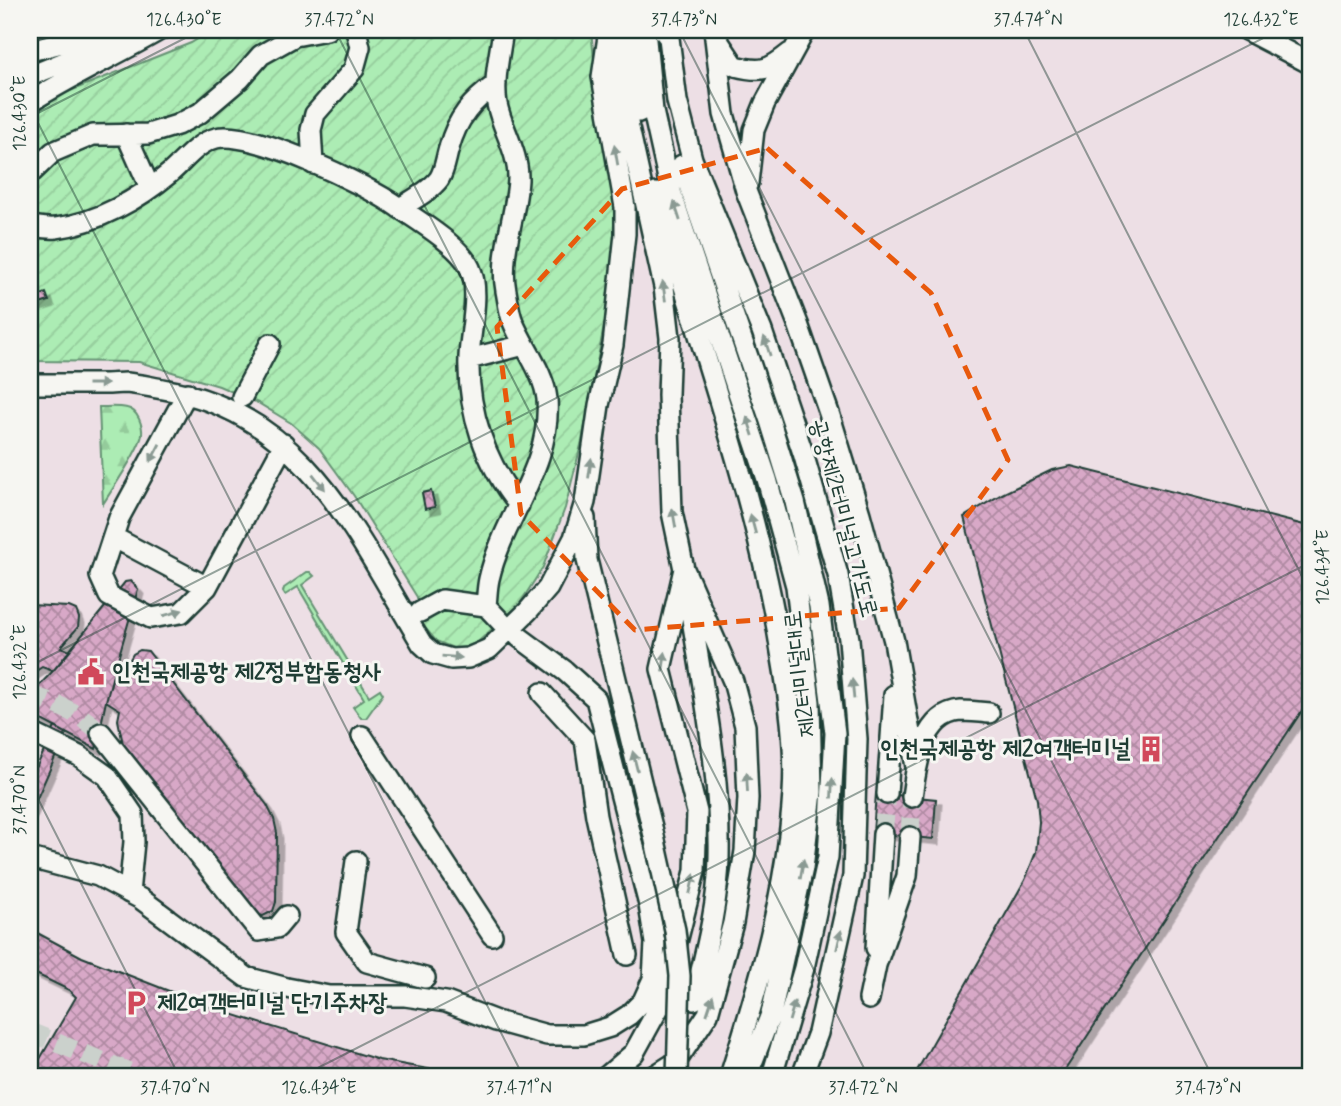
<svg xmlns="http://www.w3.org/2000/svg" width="1341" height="1106" font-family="Mynerve,'Poor Story',sans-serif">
	<defs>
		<pattern id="forest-firs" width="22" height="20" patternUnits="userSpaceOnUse" patternTransform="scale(1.75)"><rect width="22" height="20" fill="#acecb4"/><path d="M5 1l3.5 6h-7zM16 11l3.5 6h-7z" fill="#94cb9b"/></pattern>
		<pattern id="garden-furrows" width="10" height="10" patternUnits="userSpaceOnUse" patternTransform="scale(1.75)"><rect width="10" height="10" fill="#acecb4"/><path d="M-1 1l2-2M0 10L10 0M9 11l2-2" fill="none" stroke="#94cb9b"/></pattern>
		<pattern id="building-cross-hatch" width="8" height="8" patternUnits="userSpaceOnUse" patternTransform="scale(1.75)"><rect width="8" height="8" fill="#d8a8c7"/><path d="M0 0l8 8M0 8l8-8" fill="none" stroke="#af8aa2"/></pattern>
		<filter id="shadow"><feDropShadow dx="5.5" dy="5.5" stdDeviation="0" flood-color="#0004"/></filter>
	</defs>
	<rect width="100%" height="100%" fill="#f6f6f2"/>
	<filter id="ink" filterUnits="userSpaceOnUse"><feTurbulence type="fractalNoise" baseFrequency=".0143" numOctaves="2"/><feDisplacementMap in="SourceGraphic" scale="14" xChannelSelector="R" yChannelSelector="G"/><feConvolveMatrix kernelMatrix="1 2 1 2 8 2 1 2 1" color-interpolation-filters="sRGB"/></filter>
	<g filter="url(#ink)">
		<path fill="#eddfe5" d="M30 30H1311V1076H30Z"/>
		<path fill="#acecb4" stroke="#669474" stroke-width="2" d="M307 572H310L314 576 302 585 369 696 380 689 383 694 366 718H361L353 707 364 699 298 587 285 595 283 592 284 588Z"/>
		<path fill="url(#forest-firs)" stroke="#669474" stroke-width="2" d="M99 407C108 407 119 406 127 408 138 410 143 426 142 435 139 451 113 488 103 504Z"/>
		<path fill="url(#garden-furrows)" stroke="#669474" stroke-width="2" d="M212 30H591L602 136 618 219 613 279 582 441 565 508 543 567 519 605 478 642 458 650 436 641 421 623 417 597 354 496 319 448 291 423 258 403 219 386 139 362 30 361V117L60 95 191 43Z"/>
		<path fill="url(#building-cross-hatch)" stroke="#1f3d34" stroke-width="2" filter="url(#shadow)" d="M46 293 49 301 30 307V299Z
			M1071 466 1304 525 1311 534V697L1061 1076H914L1025 880 1036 852 1039 822 1037 800 964 517 1002 494 1052 470Z
			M431 491 435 507 425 509 422 493Z
			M131 581 138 589 106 701 96 749 30 714V695L53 671 125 582Z
			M30 605 69 607 76 610 79 618 78 627 61 647 70 651 53 671 42 667 30 675Z
			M140 650 148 651 267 805 274 819 277 833 276 902 273 911 263 916 255 914 133 760 123 744 118 720 120 710 106 701 113 675 124 683 129 661 133 654Z
			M55 727 66 733 30 814V781Z
			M876 793 936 799 933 839 873 833Z
			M30 929 82 957 215 1009 379 1060 466 1076H30L76 997 69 990 30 971Z"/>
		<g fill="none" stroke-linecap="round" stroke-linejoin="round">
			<path stroke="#cbd1cc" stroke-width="19" stroke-dasharray="19 10" stroke-linecap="butt" d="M30 695C55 703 82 714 101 733
				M883 834 887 794
				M910 837 912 797
				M30 1032 139 1076"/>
			<g stroke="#1f3d34" stroke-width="24">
				<path id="minor" d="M628 30 639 112
					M645 30 653 111 671 192 767 479 796 586 810 702 812 792 803 868 771 1014 747 1076
					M663 30 669 38 677 101 692 159 762 331 803 453 838 575 849 639 857 739 853 876 818 1033 802 1076
					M714 30 724 114 746 191 798 324 830 416 860 514 894 641 916 767
					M1246 30 1311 64
					M717 39 735 66C762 73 769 70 790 53
					M613 41 629 128 664 287 670 338 668 395 672 512 684 569 733 681 745 726 748 798 745 851 733 923 708 1014 676 1062 654 1076
					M30 51 101 33 121 39
					M30 76 121 39
					M30 102C72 75 117 55 160 30
					M126 134 150 188
					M313 164 311 130 315 114 354 69 360 47 356 30
					M682 165 770 421 795 502 819 606 835 733 828 857 804 968 772 1076
					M30 174 53 152 93 135 148 134 177 125 200 113 240 79 261 55 295 36 327 30
					M748 183 754 130 765 103 805 30
					M656 193C699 345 756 495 781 652 789 698 796 747 793 793 787 891 759 984 730 1076
					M400 208C412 200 430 191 439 179 445 170 446 157 449 148 457 118 472 101 496 84
					M30 226C38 227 48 229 56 228 97 223 139 199 170 173 184 161 197 143 216 138 252 129 367 185 398 207 419 221 460 246 470 268 481 291 470 332 469 357 467 410 486 465 519 505
					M469 359 524 345
					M30 384C55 384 80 384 105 384 112 384 119 383 126 383 138 384 151 387 163 389 305 413 355 533 422 644L433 654 451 659 468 658 489 649 528 611 548 588 574 538 585 502 599 405 613 345 625 234V207L602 77 609 30
					M187 393 119 518 100 576 109 596 151 618 181 613 207 587 284 444
					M242 397 270 344
					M585 518 587 560 652 827
					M113 537 207 587
					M688 593C701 681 721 770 719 858 718 906 705 954 694 1000
					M486 606C487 597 487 588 489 579 503 517 552 466 547 399 544 372 523 347 513 322 509 312 508 301 506 291 499 255 516 216 518 180 519 153 502 129 497 104 493 80 500 53 503 30
					M420 612 442 600 486 606 503 624
					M542 693 585 740 596 816 627 955
					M30 732 79 756 107 776 133 814 134 842 129 893
					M101 733 259 931 277 928 287 916
					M362 736 492 935
					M887 794 894 695
					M912 797C916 767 922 714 961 711 970 711 980 712 989 713
					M30 858 98 876 141 899 246 977 287 988 329 996H405L446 1002 496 1021 547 1035H584L610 1027 629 1015 643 1001 653 979 655 943 649 905 596 699 565 671 519 637
					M356 861 346 932 367 962 425 978
					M876 948 883 834
					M869 999 876 965 907 876 910 837
					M607 1076 634 1053 662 1002 695 871 697 812 661 669 684 569"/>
			</g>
			<use href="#minor" stroke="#f6f6f2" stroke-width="19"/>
			<g stroke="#1f3d34" stroke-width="24" stroke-linecap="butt">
				<path id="minor-bridge" d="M652 827 675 930 680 976 677 1076"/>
			</g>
			<use href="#minor-bridge" stroke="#f6f6f2" stroke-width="19"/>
		</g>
		<defs><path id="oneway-solid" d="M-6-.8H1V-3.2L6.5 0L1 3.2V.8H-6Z" transform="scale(1.75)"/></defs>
		<g fill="#8a9a93">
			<use href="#oneway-solid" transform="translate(616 155) rotate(-100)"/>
			<use href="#oneway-solid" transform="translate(677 211) rotate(-108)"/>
			<use href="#oneway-solid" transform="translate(664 291) rotate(-98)"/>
			<use href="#oneway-solid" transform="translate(767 346) rotate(-108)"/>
			<use href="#oneway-solid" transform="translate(98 384)"/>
			<use href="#oneway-solid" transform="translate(750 426) rotate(-108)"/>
			<use href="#oneway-solid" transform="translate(155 453) rotate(118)"/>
			<use href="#oneway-solid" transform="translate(590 468) rotate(-82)"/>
			<use href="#oneway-solid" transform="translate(319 482) rotate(52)"/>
			<use href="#oneway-solid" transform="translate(674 518) rotate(-100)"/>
			<use href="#oneway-solid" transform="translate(753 524) rotate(-105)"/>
			<use href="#oneway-solid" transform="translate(173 613) rotate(-16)"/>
			<use href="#oneway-solid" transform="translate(452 657) rotate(5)"/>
			<use href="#oneway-solid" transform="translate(664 662) rotate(-82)"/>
			<use href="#oneway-solid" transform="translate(853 689) rotate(-95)"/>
			<use href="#oneway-solid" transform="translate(635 761) rotate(-104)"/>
			<use href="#oneway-solid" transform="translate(747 782) rotate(-93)"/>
			<use href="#oneway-solid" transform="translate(832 788) rotate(-87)"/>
			<use href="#oneway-solid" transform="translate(802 869) rotate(-80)"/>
			<use href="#oneway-solid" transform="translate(692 884) rotate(-77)"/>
			<use href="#oneway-solid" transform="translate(839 940) rotate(-77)"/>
			<use href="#oneway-solid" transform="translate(710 1005) rotate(-72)"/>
			<use href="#oneway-solid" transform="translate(792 1011) rotate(-74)"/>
		</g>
	</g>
	<path fill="none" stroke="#e8590c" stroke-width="5" stroke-dasharray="14 9" stroke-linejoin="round" d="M767 148 931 293 1008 460 899 608 635 630 521 514 497 327 622 189Z"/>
	<path fill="none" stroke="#1f3d34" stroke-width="2" stroke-opacity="0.45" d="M335 30 868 1076M679 30 1212 1076M1024 30 1311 594M30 107 523 1076M30 117 201 30M30 666 1279 30M30 783 179 1076M302 1076 1311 562"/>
	<defs>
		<g id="civic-bare" transform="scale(2.1)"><path d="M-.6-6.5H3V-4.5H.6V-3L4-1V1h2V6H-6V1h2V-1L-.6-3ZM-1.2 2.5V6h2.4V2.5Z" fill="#d1495b" stroke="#f6f6f2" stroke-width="2.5" paint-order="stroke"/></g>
		<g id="building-bare" transform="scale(2.1)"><path d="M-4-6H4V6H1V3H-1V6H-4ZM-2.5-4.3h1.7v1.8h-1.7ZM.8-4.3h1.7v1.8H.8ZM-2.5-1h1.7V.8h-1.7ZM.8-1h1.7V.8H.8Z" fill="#d1495b" stroke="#f6f6f2" stroke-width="2.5" paint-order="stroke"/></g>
		<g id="parking-bare" transform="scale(2.1)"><path d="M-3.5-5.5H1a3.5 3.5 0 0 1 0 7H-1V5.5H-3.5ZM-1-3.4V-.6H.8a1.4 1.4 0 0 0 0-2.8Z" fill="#d1495b" stroke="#f6f6f2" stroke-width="2.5" paint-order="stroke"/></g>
	</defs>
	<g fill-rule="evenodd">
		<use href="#civic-bare" x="91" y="672"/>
		<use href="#building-bare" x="1151" y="749"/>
		<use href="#parking-bare" x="136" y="1003"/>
	</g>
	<g text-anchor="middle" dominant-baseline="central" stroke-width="6" stroke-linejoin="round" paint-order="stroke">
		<g font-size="24" fill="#1f3d34" stroke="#f6f6f2">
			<text transform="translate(843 518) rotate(75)">공항제2터미널고가도로</text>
			<text transform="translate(801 674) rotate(-97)">제2터미널대로</text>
		</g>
		<g font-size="24" font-weight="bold" fill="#1f3d34" stroke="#f6f6f2" text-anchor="start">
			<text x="112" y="672">인천국제공항 제2정부합동청사</text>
			<text x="1130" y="749" text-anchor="end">인천국제공항 제2여객터미널</text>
			<text x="157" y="1003">제2여객터미널 단기주차장</text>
		</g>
	</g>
	<rect width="1341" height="1106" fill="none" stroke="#f6f6f2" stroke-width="77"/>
	<rect x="38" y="38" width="1264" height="1030" fill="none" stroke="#1f3d34" stroke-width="2.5"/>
	<g font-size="18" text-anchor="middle" fill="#1f3d34">
		<text x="184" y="25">126.430°E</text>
		<text x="339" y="25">37.472°N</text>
		<text x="684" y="25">37.473°N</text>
		<text x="1028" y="25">37.474°N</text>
		<text x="1261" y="25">126.432°E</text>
		<text transform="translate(19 113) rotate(-90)" y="6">126.430°E</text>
		<text transform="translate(1322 567) rotate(-90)" y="6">126.434°E</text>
		<text transform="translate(19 662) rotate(-90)" y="6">126.432°E</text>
		<text transform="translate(19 800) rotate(-90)" y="6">37.470°N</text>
		<text x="175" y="1093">37.470°N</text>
		<text x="319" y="1093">126.434°E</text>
		<text x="519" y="1093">37.471°N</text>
		<text x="863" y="1093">37.472°N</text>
		<text x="1208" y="1093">37.473°N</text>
	</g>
</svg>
